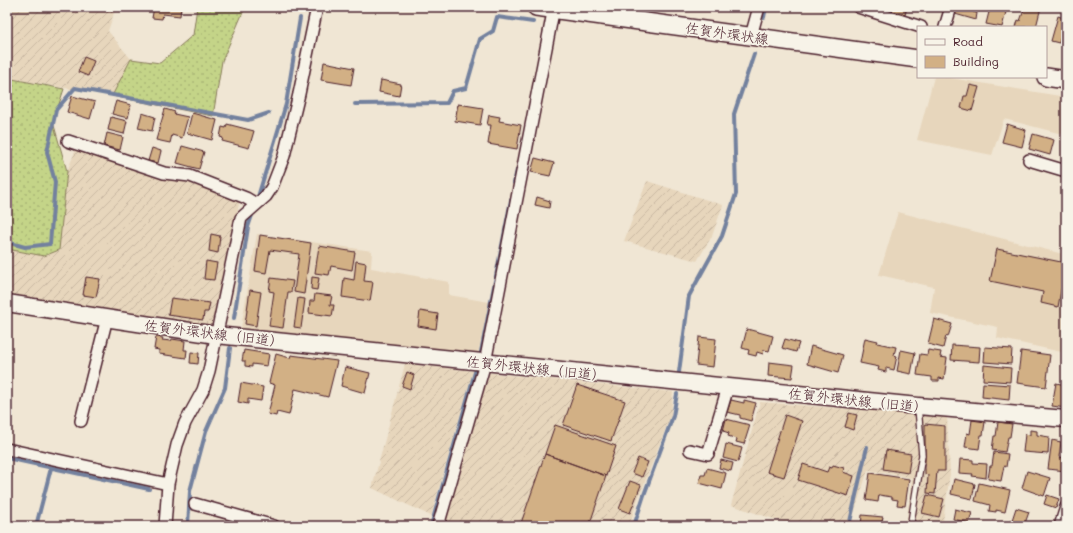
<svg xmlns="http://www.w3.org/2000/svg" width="1073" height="533" font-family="Mali,'Klee One',sans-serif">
	<defs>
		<pattern id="industrial-furrows" width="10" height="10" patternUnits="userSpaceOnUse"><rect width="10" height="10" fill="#e7d6bc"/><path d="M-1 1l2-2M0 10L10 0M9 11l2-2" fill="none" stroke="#c8b7a2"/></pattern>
		<pattern id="grass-dots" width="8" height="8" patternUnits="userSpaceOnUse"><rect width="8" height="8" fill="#c4d488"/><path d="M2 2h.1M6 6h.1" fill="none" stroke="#aab676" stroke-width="1.8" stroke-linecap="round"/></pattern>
	</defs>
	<rect width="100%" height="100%" fill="#f0e6d4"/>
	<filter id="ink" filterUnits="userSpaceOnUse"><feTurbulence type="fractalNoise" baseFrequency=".025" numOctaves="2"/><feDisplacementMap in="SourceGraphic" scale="8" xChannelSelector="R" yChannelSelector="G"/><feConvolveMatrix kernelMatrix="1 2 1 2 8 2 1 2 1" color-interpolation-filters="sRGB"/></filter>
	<g filter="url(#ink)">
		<path fill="#e7d6bc" d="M934 77H945L1066 97V135L1004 119 992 155 917 140Z
			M898 212 1063 254 1066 244V353L997 338 998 327 930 313 934 287 879 275Z
			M257 234 372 251 371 268 449 282V295L489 302 478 354 241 328Z"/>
		<path fill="url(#industrial-furrows)" d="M7 7H116L108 31 131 59 112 96 7 78Z
			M77 147 240 200 212 325 7 294V249L44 256 59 250 67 171Z
			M647 181 723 205 712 236 697 261 624 241Z
			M405 364 473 371 431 516 372 488Z
			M489 373 673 392 671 415 637 502 629 526H443Z
			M760 402 947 417 950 474 943 521 951 526H906L912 478 868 470 850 526H783V522L731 505Z"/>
		<path fill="url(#grass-dots)" stroke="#877a5a" d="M197 7H234L244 10 222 61 213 116 112 96 131 59 160 63 193 35Z
			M7 78 64 89 53 122 67 171 59 250 44 256 7 249Z"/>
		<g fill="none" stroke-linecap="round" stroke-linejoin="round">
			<path stroke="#73819e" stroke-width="4" d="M764 17 766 7
				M355 104 447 103 453 91 466 88 480 39 493 31 497 17 533 22
				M514 183 517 170
				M257 200 286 104 300 18
				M7 242 25 247 50 244 55 182 47 152 56 110 75 88 248 120 269 113
				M234 318 248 227 253 212
				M481 352 511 200
				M679 372 689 296 722 236 736 194 734 114 754 54
				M7 458 149 489
				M36 526 51 468
				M188 526 190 491 206 431 225 388 230 348
				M431 526 475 372
				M634 526 644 495 673 416 677 394
				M849 526 867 447"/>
		</g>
		<path fill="#d2b085" stroke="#4a1f2b" d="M102 7H113L112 12 102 9Z
			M154 7H181L180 16 163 14 162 19 152 18Z
			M893 7H907L905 15 892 11Z
			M957 7H975L973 12 977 13 976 20 955 14Z
			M1025 7H1041L1036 27H1016L1018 20 1020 21Z
			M990 8 1006 12 1002 27 986 24Z
			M1058 16 1066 19 1059 43 1051 41Z
			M84 57 94 61 88 76 78 72Z
			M324 62 354 68 351 85 321 80Z
			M381 80 401 84 399 96 379 92Z
			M970 85 979 87 972 111 961 108 964 96H967Z
			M72 96 95 102 90 119 67 112Z
			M116 101 131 105 128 118 112 114Z
			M458 104 483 108 480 125 455 121Z
			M165 109 175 112 174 114 188 117 182 138 172 135 170 143 156 140Z
			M142 113 155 117 152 131 138 128Z
			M192 113 217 120 212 140 187 133Z
			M489 115 500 117 499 121 521 125 517 149 488 144 491 125H487Z
			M111 117 127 121 124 134 108 130Z
			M227 124 254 131 249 148 222 141 223 138 220 137 222 127 226 128Z
			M1007 124 1026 130 1022 147 1002 142Z
			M107 133 123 137 120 150 104 146Z
			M1033 134 1054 140 1050 155 1029 149Z
			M182 146 204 152 199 169 177 163Z
			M152 148 161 151 158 163 148 161Z
			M535 158 554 163 550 176 531 172Z
			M537 197 550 201 549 208 535 205Z
			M211 234 220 236 218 253 209 251Z
			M260 235 311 243 304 294 294 292 299 254 270 250 266 273 255 271Z
			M319 246 355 252 352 270 331 266 329 275 315 273Z
			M997 249 1066 263 1058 307 1041 303 1043 292 990 281Z
			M206 261 217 263 214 280 204 279Z
			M356 261 366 263 364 281 373 282 370 301 342 297 344 278 354 280Z
			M86 277 100 279 96 297 83 295Z
			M312 277 319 278 317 290 311 289Z
			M271 278 293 281 291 292H288L283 328 269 326 274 292 269 291Z
			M250 290 261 292 256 326 245 324Z
			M315 294 332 296 330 305H334L332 316 309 313 310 301H314Z
			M171 298 210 303 208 312H204L203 320 168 315Z
			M298 298 305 299 301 328 294 327Z
			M420 311 438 314 436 329 418 326Z
			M934 319 952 324 948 337 946 336 943 348 928 344Z
			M747 329 773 336 769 351 764 350 763 354 757 352 756 356 748 354 749 350 742 348Z
			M156 337 163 338 162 340 171 341 172 339 185 341 184 350H187L186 358 159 354V350L154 349Z
			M699 337 716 339 713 367 696 365Z
			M865 338 878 341 877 343 896 347 894 355 897 356 894 370 886 368V372L878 370 879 367 860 363Z
			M785 339 799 343 796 352 782 348Z
			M952 345 980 347 979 362 951 360Z
			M811 346 843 355 838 373 807 364Z
			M985 347 1012 349 1011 364 984 362Z
			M244 350 269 354 267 366 252 364V367L245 366V361H242Z
			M901 350 915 353 911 374 897 371Z
			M928 350 941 352 940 357 947 358 944 379 939 378V381H932V377L917 375 920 354 927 355Z
			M1021 351 1050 355 1046 387 1017 383Z
			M191 352 199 353 198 364 190 363Z
			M276 354 290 358 291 355 337 361 328 397 295 389 289 415 277 412 276 416 268 414 275 385 269 383Z
			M769 362 794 365 792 378 768 376Z
			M984 365 1011 368 1010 382 983 380Z
			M345 367 370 373 365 393 341 386Z
			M407 372 414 375 410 389 402 386Z
			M241 383 263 387 261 401 248 399V404L238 402Z
			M983 383 1010 385 1009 400 982 397Z
			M1056 383 1066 385V408L1052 406Z
			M577 385 625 401 611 441 563 425Z
			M731 400 744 403V400L756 403 751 421 740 418V415L727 412Z
			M849 413 857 415 853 430 845 427Z
			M785 415 802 421 784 477 767 472Z
			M726 419 750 425 744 444 736 442 737 439 728 436 729 433 723 431Z
			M972 420 985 422 983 435H981L979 449 965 447 967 433 970 434Z
			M998 422 1012 424 1010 437H1008L1005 452 992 450 994 436H996Z
			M925 424 945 426V471H937L935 494 927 493 928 475 925 474Z
			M555 425 616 446 606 476 545 454Z
			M1030 430 1037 431V435L1049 437 1048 454 1023 452 1025 434 1030 435Z
			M1052 440 1061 442 1059 457 1066 458V471L1048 469Z
			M726 444 742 448 738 462 723 458Z
			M886 450 911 454 908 473 883 469Z
			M994 452 1008 454 1006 467 1004 466 1001 481 988 479 990 466H992Z
			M545 454 606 476 589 526H520Z
			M638 458 648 462 642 477 632 473Z
			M960 459 973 460V463L987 464 986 478 972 476 973 474 959 473Z
			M721 460 733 463 731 471 719 468Z
			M803 464 827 472 829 467 832 468 833 465 844 468 843 472 854 476 848 496 798 480Z
			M707 468 726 473 722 489 699 483 701 475H705Z
			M1027 471 1050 478 1044 496 1022 488Z
			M870 473 909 479 905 506 897 505 898 500 892 499V497L879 495 878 502 866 500Z
			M954 479 975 484 972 499 951 494Z
			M630 481 641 485 630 513 619 509Z
			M979 483 1010 490 1005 512 996 510V512L989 511 990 505 975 501Z
			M927 495 944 499 939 517 922 513Z
			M1047 495 1059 499 1056 508 1044 504Z
			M1016 508 1029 512 1024 526H1010Z
			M955 509 972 513 969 523 953 519Z
			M862 515 883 517 881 526H861Z"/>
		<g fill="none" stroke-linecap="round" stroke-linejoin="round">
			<g stroke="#4a1f2b" stroke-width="8">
				<path id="lane" d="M911 522 922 455 918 407"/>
			</g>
			<g stroke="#4a1f2b" stroke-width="14">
				<path id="street" d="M858 7 921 27
					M945 27 951 7
					M751 36 759 7
					M68 141 164 173 190 176 246 198 256 204
					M1029 160 1066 171
					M81 421 107 318
					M7 449 168 484
					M690 450 708 454 728 387
					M195 504 274 526
					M165 526 168 484 177 445 185 423 203 390 209 371 241 218 266 196 272 187 284 156 299 94 317 7
					M438 526 485 363 554 7
					M1060 526 1066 507"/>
			</g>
			<g stroke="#4a1f2b" stroke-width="19">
				<path id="secondary" d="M7 303 216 335 918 406 1066 419"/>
			</g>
			<g stroke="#4a1f2b" stroke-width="20">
				<path id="primary" d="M536 7 918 59
					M1046 77 1066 80"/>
			</g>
			<use href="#lane" stroke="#f7f3e8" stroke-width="5.5"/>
			<use href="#street" stroke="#f7f3e8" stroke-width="11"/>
			<use href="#secondary" stroke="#f7f3e8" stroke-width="16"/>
			<use href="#primary" stroke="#f7f3e8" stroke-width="17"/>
		</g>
	</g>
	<g text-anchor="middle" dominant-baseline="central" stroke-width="3.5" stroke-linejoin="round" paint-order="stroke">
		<g font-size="14" fill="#4a1f2b" stroke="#f7f3e8">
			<text transform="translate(727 33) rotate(8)">佐賀外環状線</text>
			<text transform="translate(214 333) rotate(7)">佐賀外環状線（旧道）</text>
			<text transform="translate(536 368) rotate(6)">佐賀外環状線（旧道）</text>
			<text transform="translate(858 400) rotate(6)">佐賀外環状線（旧道）</text>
		</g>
	</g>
	<rect width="1073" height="533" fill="none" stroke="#f7f3e8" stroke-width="24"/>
	<rect x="12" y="12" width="1049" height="509" fill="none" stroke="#4a1f2b" stroke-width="1.5" filter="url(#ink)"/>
	<rect x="917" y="26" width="130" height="52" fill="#f7f3e8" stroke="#b29e9c"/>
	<rect x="925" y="39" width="20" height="6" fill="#f7f3e8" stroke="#b29e9c"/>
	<text x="953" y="46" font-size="12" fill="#4a1f2b">Road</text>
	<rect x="925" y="56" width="20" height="12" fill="#d2b085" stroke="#b29e9c"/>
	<text x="953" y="66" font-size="12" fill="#4a1f2b">Building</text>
</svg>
